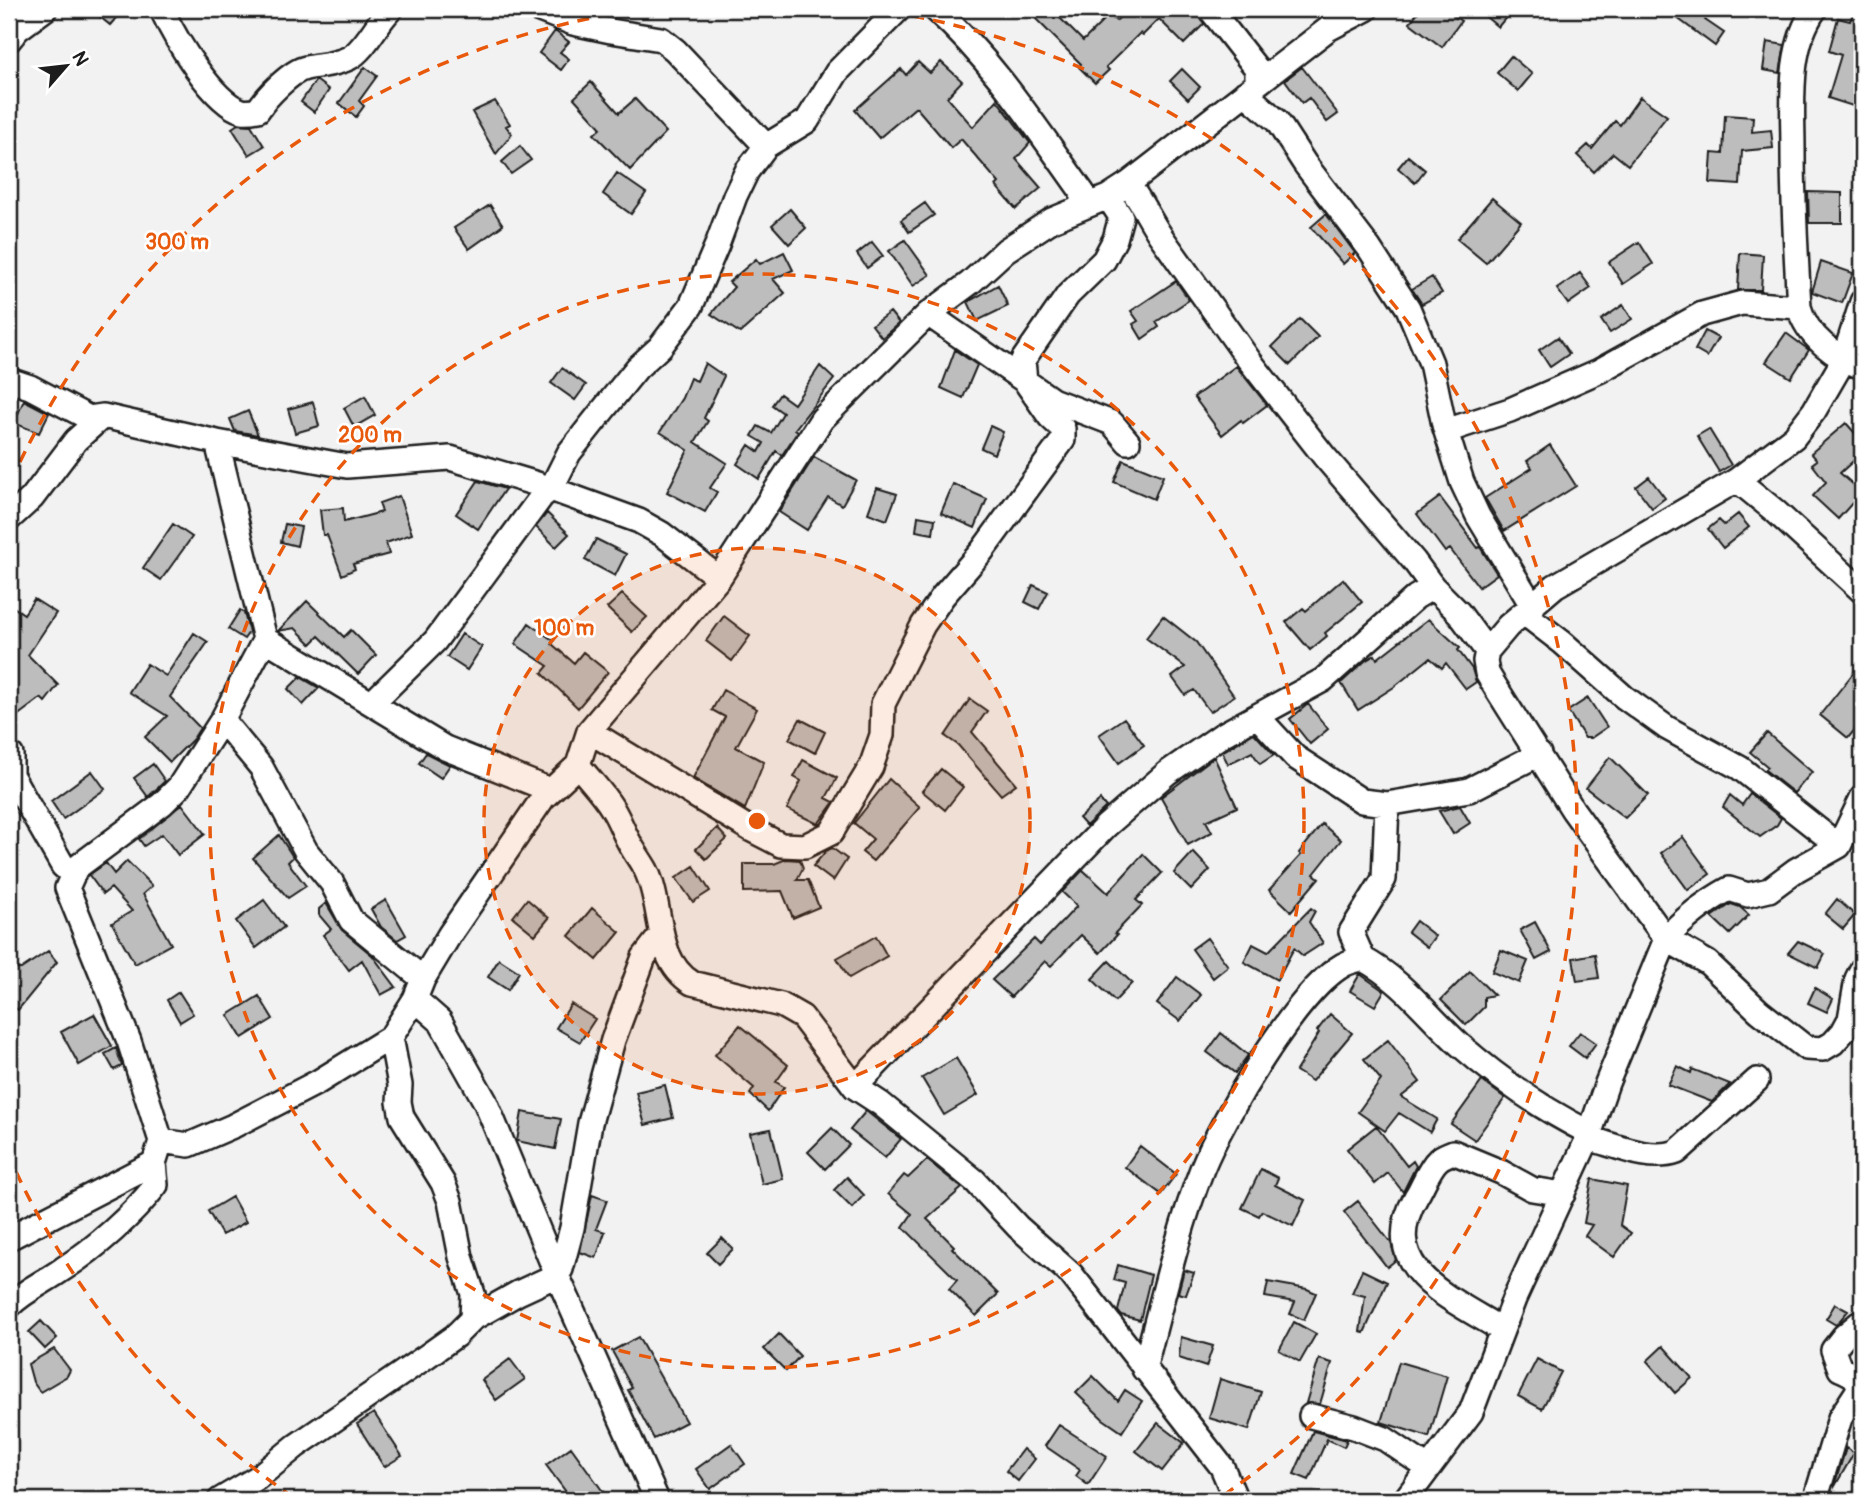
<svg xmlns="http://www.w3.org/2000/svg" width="1871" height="1509" font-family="Pangolin,sans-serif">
	<rect width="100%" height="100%" fill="#f2f2f2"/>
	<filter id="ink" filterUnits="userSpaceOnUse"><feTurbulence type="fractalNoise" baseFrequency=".0143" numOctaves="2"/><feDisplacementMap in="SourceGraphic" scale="14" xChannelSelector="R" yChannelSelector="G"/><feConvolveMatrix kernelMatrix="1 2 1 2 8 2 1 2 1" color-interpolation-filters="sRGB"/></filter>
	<g filter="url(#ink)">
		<path fill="#bdbdbd" stroke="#1c1c1c" stroke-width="2" d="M90 9H124L110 25Z
			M1042 9H1051L1083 41 1109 15 1116 21 1128 9H1196L1204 24 1184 44 1159 19 1143 35 1140 33 1106 67 1109 70 1095 83 1079 67 1081 64 1034 17Z
			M1420 9H1445L1461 21 1442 47 1410 23Z
			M1493 9H1513L1498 27 1486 17Z
			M1665 9H1699L1708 15 1705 20 1724 33 1715 46Z
			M1855 9H1862V109L1828 98 1841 55 1829 51 1838 18 1850 21Z
			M555 31 569 42 560 52 569 59 561 70 539 53Z
			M1767 42 1785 45 1780 73 1763 70Z
			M1511 56 1532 74 1518 91 1497 73Z
			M918 62 930 73 941 62 962 81 947 97 973 127 997 100 1030 143 1016 159 1041 188 1016 209 996 186 999 183 961 139 951 148 916 107 879 138 855 110 901 69 906 75Z
			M365 67 377 76 359 101 364 106 356 117 339 103Z
			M1302 67 1338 114 1327 122 1309 98 1302 103 1285 80Z
			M1182 69 1200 87 1188 99 1170 81Z
			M316 80 329 90 314 112 301 102Z
			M591 82 619 113 635 99 666 132 630 170 594 134 601 128 574 98Z
			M1640 97 1667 116 1628 165 1613 153 1594 172 1577 155 1588 145 1592 149 1615 121 1620 125Z
			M495 101 510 124 506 126 512 134 496 154 472 112Z
			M1725 115 1753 117 1752 132 1771 130 1773 148 1742 151 1740 185 1710 183 1712 153 1723 154Z
			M238 124 251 125 264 146 249 155 232 128Z
			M520 146 531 160 511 174 502 162Z
			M1408 156 1425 170 1415 183 1398 168Z
			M617 173 646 193 631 214 603 194Z
			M1808 192 1842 193V223H1809Z
			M1492 198 1521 222 1486 263 1457 239Z
			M925 203 934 215 909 232 901 220Z
			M490 205 503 225 469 249 454 228Z
			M790 209 806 228 789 244 772 225Z
			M1326 214 1355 253 1343 264 1311 227Z
			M905 240 930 275 913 286 889 251Z
			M872 242 883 256 867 268 857 254Z
			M1639 242 1653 264 1623 284 1609 262Z
			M784 252 793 270 773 279 785 293 740 333 711 314 734 287 729 282 756 259 760 264Z
			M1740 253 1763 255 1761 290H1738Z
			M1821 262 1853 273 1842 303 1812 292Z
			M1580 273 1591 288 1568 304 1557 289Z
			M1432 277 1442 293 1422 304 1412 289Z
			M1176 281 1189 300 1156 322 1159 327 1142 339 1133 324 1138 321 1131 311Z
			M998 285 1008 306 977 321 968 302Z
			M1623 305 1632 319 1610 333 1601 320Z
			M890 312 899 323 882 338 872 325Z
			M1300 319 1318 337 1290 365 1272 347Z
			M1705 331 1718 338 1707 357 1695 350Z
			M1786 333 1809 350 1791 378 1766 362Z
			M1558 337 1569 354 1550 367 1539 350Z
			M955 350 977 365 963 398 941 388Z
			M705 363 724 376 704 418 708 421 695 442 727 463 710 488 717 492 705 512 667 492 688 450 660 432 682 398 690 378 697 381Z
			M820 366 834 379 795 429 798 431 782 455 776 451 759 479 737 464 749 445 759 452 764 443 752 436 758 426 771 433 783 413 772 405 780 394 794 404Z
			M1236 366 1267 405 1243 423 1241 420 1222 435 1194 397Z
			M562 368 586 385 575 400 551 383Z
			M365 396 375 415 354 427 344 408Z
			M24 400 49 413 39 433 14 423Z
			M313 402 319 426 295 433 288 409Z
			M248 411 258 435 235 431 230 419Z
			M1846 423 1862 441V453L1840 473 1862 492 1838 519 1813 496 1826 482 1812 464 1817 460 1811 453Z
			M990 426 1003 432 994 454 981 448Z
			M1709 429 1731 465 1719 472 1697 436Z
			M1550 445 1576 486 1504 531 1485 498 1532 468 1527 461Z
			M814 457 856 480 842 505 828 497 807 530 779 512Z
			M1123 460 1163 476 1154 499 1114 482Z
			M1649 477 1665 498 1652 508 1636 487Z
			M478 481 505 489 478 529 456 514Z
			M953 484 987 499 975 528 941 513Z
			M877 488 897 494 887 520 868 513Z
			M399 496 412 534 386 543 389 554 353 564 355 569 342 575 327 535H323L320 510 343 508 344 522 382 512 379 503Z
			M1440 497 1478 548 1480 547 1497 574 1479 587 1450 549 1445 552 1417 514Z
			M547 513 569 534 556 547 536 527Z
			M1738 514 1749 527 1723 548 1708 529 1719 520 1724 525Z
			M918 516 935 519 933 534 916 531Z
			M173 524 192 537 161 580 143 568Z
			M285 524 301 527 297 546 281 542Z
			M596 539 626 554 615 576 585 560Z
			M1343 579 1362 602 1325 633 1327 636 1310 650 1286 622 1303 608 1306 611Z
			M1033 585 1048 592 1039 609 1025 602Z
			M622 594 647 617 632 632 607 608Z
			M34 599 56 613 28 655 58 685 45 702 41 698 9 722V604L24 614Z
			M307 601 344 637 351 630 376 655 358 674 319 636 311 644 295 628 278 631Z
			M240 610 244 613 249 632 244 639 228 629Z
			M724 616 750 636 732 661 706 641Z
			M1163 616 1196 642 1234 696 1210 712 1194 690 1185 695 1172 677 1185 667 1146 638Z
			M1428 619 1460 648 1458 650 1472 669 1476 682 1466 689 1446 663 1442 668 1430 658 1394 687 1358 710 1341 683 1365 661 1375 655 1377 659Z
			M529 623 554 641 552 644 574 663 583 652 608 672 578 708 542 673 548 666 515 644Z
			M194 633 208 642 170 697 200 728 193 739 170 762 145 737 167 716 129 692 147 664 166 676Z
			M462 634 482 647 467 670 447 657Z
			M1862 662V721L1848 738 1820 715Z
			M300 677 319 688 303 705 288 689Z
			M723 690 757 709 736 747 764 762 745 809 693 778 725 717 712 710Z
			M1588 698 1607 727 1591 738H1585L1568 711Z
			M970 699 987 711 972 732 1016 784 1001 795 958 745 945 736Z
			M1308 704 1328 729 1310 744 1290 719Z
			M1124 718 1144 745 1119 763 1099 735Z
			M800 719 825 732 815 753 789 739Z
			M1254 733 1274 755 1260 764 1252 752 1228 764 1222 752Z
			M1767 733 1812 772 1794 793 1765 770 1768 767 1750 752Z
			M426 753 450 765 441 778 419 763Z
			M1214 757 1237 807 1206 821 1212 832 1188 845 1161 797Z
			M1610 757 1648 795 1625 818 1586 788Z
			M803 760 837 778 826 798 834 802 818 824 787 809 801 781 794 777Z
			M153 764 165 781 148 797 134 778Z
			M941 769 963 787 945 810 922 791Z
			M92 771 105 789 63 819 51 801Z
			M889 779 920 807 873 861 862 852 873 839 854 823Z
			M1750 794 1781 818 1777 825 1760 837 1723 807 1730 795 1742 805Z
			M1100 800 1106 807 1086 826 1079 818Z
			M182 804 205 834 178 855 162 834 144 846 139 839Z
			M1460 806 1470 823 1453 834 1439 811Z
			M1322 824 1341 840 1314 874 1319 878 1291 911 1269 890 1301 855 1299 853Z
			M717 828 727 839 706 859 696 849Z
			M279 835 293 857 288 862 306 886 288 898 253 858Z
			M1683 837 1710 874 1688 890 1661 853Z
			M832 848 847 859 833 881 813 866 826 851Z
			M1193 852 1210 870 1191 890 1174 873Z
			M1143 854 1162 873 1136 900 1142 905 1115 933 1117 935 1100 953 1081 935 1051 966 1045 961 1011 997 992 980 1034 939 1040 945 1077 906 1062 892 1083 870 1108 893Z
			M786 859 800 860 803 868 797 880H808L819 907 793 918 782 891 744 892V864H774Z
			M127 861 152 886 143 894 171 944 135 964 112 923 132 911 111 888 103 894 89 875 106 863 114 874Z
			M694 866 710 891 693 902 676 878Z
			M527 899 549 918 535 935 513 917Z
			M1837 899 1855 915 1843 929 1825 914Z
			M264 900 284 927 256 948 236 921Z
			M386 900 406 935 397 940 381 927 371 909Z
			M326 903 342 930 372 955 396 987 381 995 362 960 349 970 323 935 331 929 319 915V909Z
			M1731 904 1740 907 1749 915 1730 934 1712 917Z
			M592 908 620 932 597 960 569 936Z
			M1311 908 1315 911 1309 922 1323 943 1303 956 1294 948 1277 980 1244 962 1253 944 1268 952Z
			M1416 921 1435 936 1427 947 1408 932Z
			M1535 922 1551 952 1536 960 1520 930Z
			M876 936 887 956 849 978 837 958Z
			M1207 938 1228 966 1213 978 1192 949Z
			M1798 941 1825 954 1818 968 1788 953Z
			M1501 950 1528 961 1519 983 1492 972Z
			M48 951 57 962 18 1010 10 1005 9 1000V977L12 969H21Z
			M1595 954 1599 978 1577 981 1573 958Z
			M499 959 519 972 508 990 488 977Z
			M1109 961 1132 983 1115 1001 1092 979Z
			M1470 971 1494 995 1484 997V1007L1466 1025 1441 1000Z
			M1360 974 1384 991 1375 1006 1350 991Z
			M1177 977 1201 995 1180 1021 1157 1004Z
			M1815 988 1833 999 1827 1012 1808 1003Z
			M179 992 193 1014 180 1022 167 1000Z
			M259 996 273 1019 242 1038 228 1015Z
			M571 1004 595 1019 580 1042 556 1028Z
			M94 1014 112 1046 79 1065 61 1032Z
			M1330 1014 1352 1033 1312 1081 1296 1071 1319 1033 1317 1031Z
			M740 1025 788 1065 776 1082 784 1087 768 1111 750 1094 754 1088 715 1055Z
			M1580 1032 1596 1043 1585 1058 1569 1046Z
			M1221 1033 1248 1055 1235 1073 1207 1052Z
			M1388 1040 1420 1082 1401 1097 1437 1119 1430 1132 1399 1113 1385 1131 1358 1112 1381 1080 1364 1059Z
			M116 1048 122 1066 114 1070 105 1054Z
			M956 1058 978 1095 944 1115 922 1078Z
			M1677 1066 1691 1073 1692 1069 1730 1084 1712 1102 1668 1085Z
			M1482 1081 1505 1098 1475 1140 1451 1124Z
			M665 1085 673 1118 645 1125 636 1092Z
			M866 1111 901 1139 885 1158 850 1130Z
			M522 1112 561 1119 555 1149 517 1141Z
			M1376 1126 1407 1166 1413 1161 1416 1166 1403 1192 1388 1173 1375 1184 1347 1149Z
			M832 1128 849 1145 825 1169 808 1152Z
			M771 1129 783 1179 762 1184 750 1133Z
			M1140 1146 1176 1174 1161 1194 1125 1167Z
			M927 1160 962 1188 927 1219 954 1246 952 1248 998 1294 976 1316 949 1289 957 1280 903 1227 912 1214 888 1194 904 1175 908 1178Z
			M1261 1169 1278 1178 1275 1185 1305 1200 1293 1226 1262 1211 1259 1216 1242 1208Z
			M847 1177 864 1195 852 1208 834 1190Z
			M1592 1179 1627 1186 1620 1225 1631 1233 1614 1257 1585 1236 1592 1225 1584 1223Z
			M592 1195 607 1200 596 1229 605 1232 596 1258 580 1252Z
			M232 1197 246 1222 222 1235 208 1211Z
			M1358 1201 1391 1243 1396 1260 1387 1267 1344 1212Z
			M722 1238 733 1249 718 1264 707 1253Z
			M1118 1265 1151 1275 1140 1320 1121 1315 1118 1311 1125 1283 1114 1280Z
			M1184 1270 1194 1273 1186 1295 1178 1293Z
			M1362 1270 1387 1282 1364 1333 1360 1332 1365 1296 1352 1293Z
			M1268 1282 1307 1289 1316 1293 1304 1320 1290 1314 1295 1302 1265 1297Z
			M1835 1304 1848 1311 1836 1325 1826 1319Z
			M41 1321 57 1338 45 1349 29 1332Z
			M1294 1322 1316 1334 1300 1362 1279 1350Z
			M779 1334 800 1356 786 1371 764 1349Z
			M638 1337 686 1422 654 1439 628 1390 632 1388 612 1351Z
			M1181 1337 1213 1346 1206 1367 1179 1358Z
			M1663 1346 1692 1378 1675 1393 1647 1361Z
			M54 1349 70 1370 67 1376 40 1392 33 1382 28 1364Z
			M510 1359 525 1379 496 1400 482 1380Z
			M1319 1359 1332 1363 1320 1404 1306 1403Z
			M1537 1359 1561 1372 1542 1409 1518 1396Z
			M1399 1362 1447 1376 1429 1437 1381 1422Z
			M1093 1376 1118 1401 1125 1390 1142 1401 1122 1432 1103 1419 1076 1393Z
			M1220 1379 1261 1392 1249 1430 1209 1418Z
			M374 1413 402 1456 384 1467 357 1424Z
			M1158 1423 1184 1443 1162 1471 1136 1451Z
			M1059 1425 1107 1456 1088 1485 1076 1476 1080 1470 1045 1446Z
			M1313 1431 1347 1440 1344 1447 1327 1439 1309 1480 1294 1474Z
			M731 1444 745 1464 710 1489 696 1469Z
			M571 1447 604 1493 595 1500H572L546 1465Z
			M1846 1448 1854 1453 1835 1486V1483Z
			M1023 1449 1035 1459 1018 1481 1006 1471Z"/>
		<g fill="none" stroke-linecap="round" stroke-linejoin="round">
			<g stroke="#1c1c1c" stroke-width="28">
				<path id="minor" d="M164 9 163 12C175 38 213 103 242 111 247 112 253 111 258 110 266 97 291 71 306 68 321 65 335 65 349 58 365 50 377 22 391 9
					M537 9 573 23 611 31 661 39 675 50 766 146
					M935 9C994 62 1037 129 1083 193L1081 207
					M1210 9 1257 69V84
					M1815 9C1787 48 1793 104 1793 150 1793 203 1796 255 1799 307 1807 337 1835 357 1862 367
					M9 40 18 29 45 9
					M1245 93 1277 121 1305 164 1369 248 1408 308 1431 363 1444 425 1462 482 1478 516 1533 607
					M1128 184C1142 202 1148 217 1160 235L1249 360 1324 456 1414 561 1433 587 1459 613 1487 651
					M1108 197 1121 217 1115 239 1104 260 1068 295 1023 360 1025 381 1052 400 1112 423 1128 442
					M9 380 30 387 89 418 103 416 217 442 347 466 450 458 537 484 639 521 662 534 719 578
					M1446 431 1510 410 1599 371 1702 314 1742 303 1799 307
					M1737 480 1775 511 1862 591
					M9 519 32 498 76 440 103 416
					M1524 613 1563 643 1624 697 1667 728 1740 768 1839 846
					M265 639 445 748 550 790
					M372 703 435 641 542 496 551 489 569 453 599 415 637 368 660 347 691 306 717 245 735 196 747 171 766 146 807 121 837 72 899 9
					M1257 716 1295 757 1362 801 1387 804 1469 790 1539 754
					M222 720 261 767 306 851 332 883 351 920 423 979
					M589 731 750 829 781 845 805 846 831 833 871 767 882 735 883 704 923 625 943 596 982 551 1063 440V429L1050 417 1025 381 928 314
					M9 754 11 755V775L63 866 72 874
					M578 765C589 779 603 793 612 808 619 819 623 831 629 842 634 852 641 861 646 870 664 906 653 959 692 983L781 1005 802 1017 855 1087 881 1104 975 1181 1018 1227 1071 1274 1222 1467 1236 1500
					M1862 798 1839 846 1796 870 1769 890 1748 895 1729 889C1707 901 1682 920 1666 939L1708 963 1759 1011 1806 1048 1823 1049 1833 1043 1843 1032 1850 1019 1857 979 1862 969
					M1363 959 1351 932 1384 879 1387 804
					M415 999 440 1021 485 1101 557 1275 657 1500
					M391 1037 400 1085 399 1102 402 1117 443 1183 450 1201 461 1257 473 1294 472 1319
					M855 1087 1106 826 1167 773 1222 735 1323 680 1416 597 1433 587
					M1588 1138C1615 1145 1649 1162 1677 1152L1757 1080
					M161 1141 129 1041 67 888 76 868 162 804 179 787 222 720 265 639 217 442
					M9 1238 154 1163 161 1141 189 1145 233 1126 318 1082 391 1037 415 999 423 979 450 934 543 798 578 765 589 731 719 578 822 419 928 314 970 283 1006 250 1052 220 1108 197 1128 184 1328 29 1366 9
					M9 1306C25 1290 45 1282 63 1269 97 1247 132 1216 156 1185L154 1163
					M1502 1330C1451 1298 1375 1269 1416 1197 1423 1186 1429 1168 1438 1160 1442 1156 1449 1154 1453 1152L1501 1172 1532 1189 1563 1194
					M1144 1369C1162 1302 1177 1233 1202 1169 1222 1119 1297 991 1343 965 1350 961 1356 960 1363 959 1402 980 1428 1016 1460 1045 1500 1080 1542 1109 1590 1133
					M1311 1416 1354 1427 1385 1439 1428 1468
					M220 1500 257 1478 296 1446 427 1356 455 1336 472 1319 518 1293 557 1275 561 1269 572 1228 590 1123 613 1040 644 957 661 935
					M1405 1500 1471 1412 1514 1299 1588 1138 1607 1083 1666 939 1573 810 1493 683 1487 673 1485 661 1487 651 1508 626 1555 586 1737 480 1794 437 1814 411 1843 361 1862 302
					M1822 1500 1817 1494 1840 1418 1859 1389C1857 1376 1852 1374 1840 1369L1833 1350 1844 1336 1862 1321"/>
			</g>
			<use href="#minor" stroke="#fff" stroke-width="23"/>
		</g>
	</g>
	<circle cx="757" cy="821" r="273" fill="#e8590c" fill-opacity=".12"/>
	<g fill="none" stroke="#e8590c" stroke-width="3.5" stroke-dasharray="12 9">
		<circle cx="757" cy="821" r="273"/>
		<circle cx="757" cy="821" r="547"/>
		<path d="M293 1497A820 820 0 0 1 11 1161M11 481A820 820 0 0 1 643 9M871 9A820 820 0 0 1 1221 1497"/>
	</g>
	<circle cx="757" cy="821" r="10" fill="#e8590c" stroke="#fff" stroke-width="3.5"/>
	<g font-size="21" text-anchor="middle" font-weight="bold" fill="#e8590c" stroke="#fff" stroke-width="5" stroke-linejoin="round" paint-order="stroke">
		<text x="177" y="249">300 m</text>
		<text x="370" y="442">200 m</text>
		<text x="564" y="635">100 m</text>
	</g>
	<rect width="1871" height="1509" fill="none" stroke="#fff" stroke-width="35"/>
	<rect x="18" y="18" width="1836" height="1474" fill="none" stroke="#1c1c1c" stroke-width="2.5" filter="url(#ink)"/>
	<g transform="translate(66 66) rotate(62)" stroke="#ffffff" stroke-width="5" paint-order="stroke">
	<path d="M0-5L12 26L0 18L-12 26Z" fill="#1c1c1c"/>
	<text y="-10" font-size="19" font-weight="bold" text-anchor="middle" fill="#1c1c1c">N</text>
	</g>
</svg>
